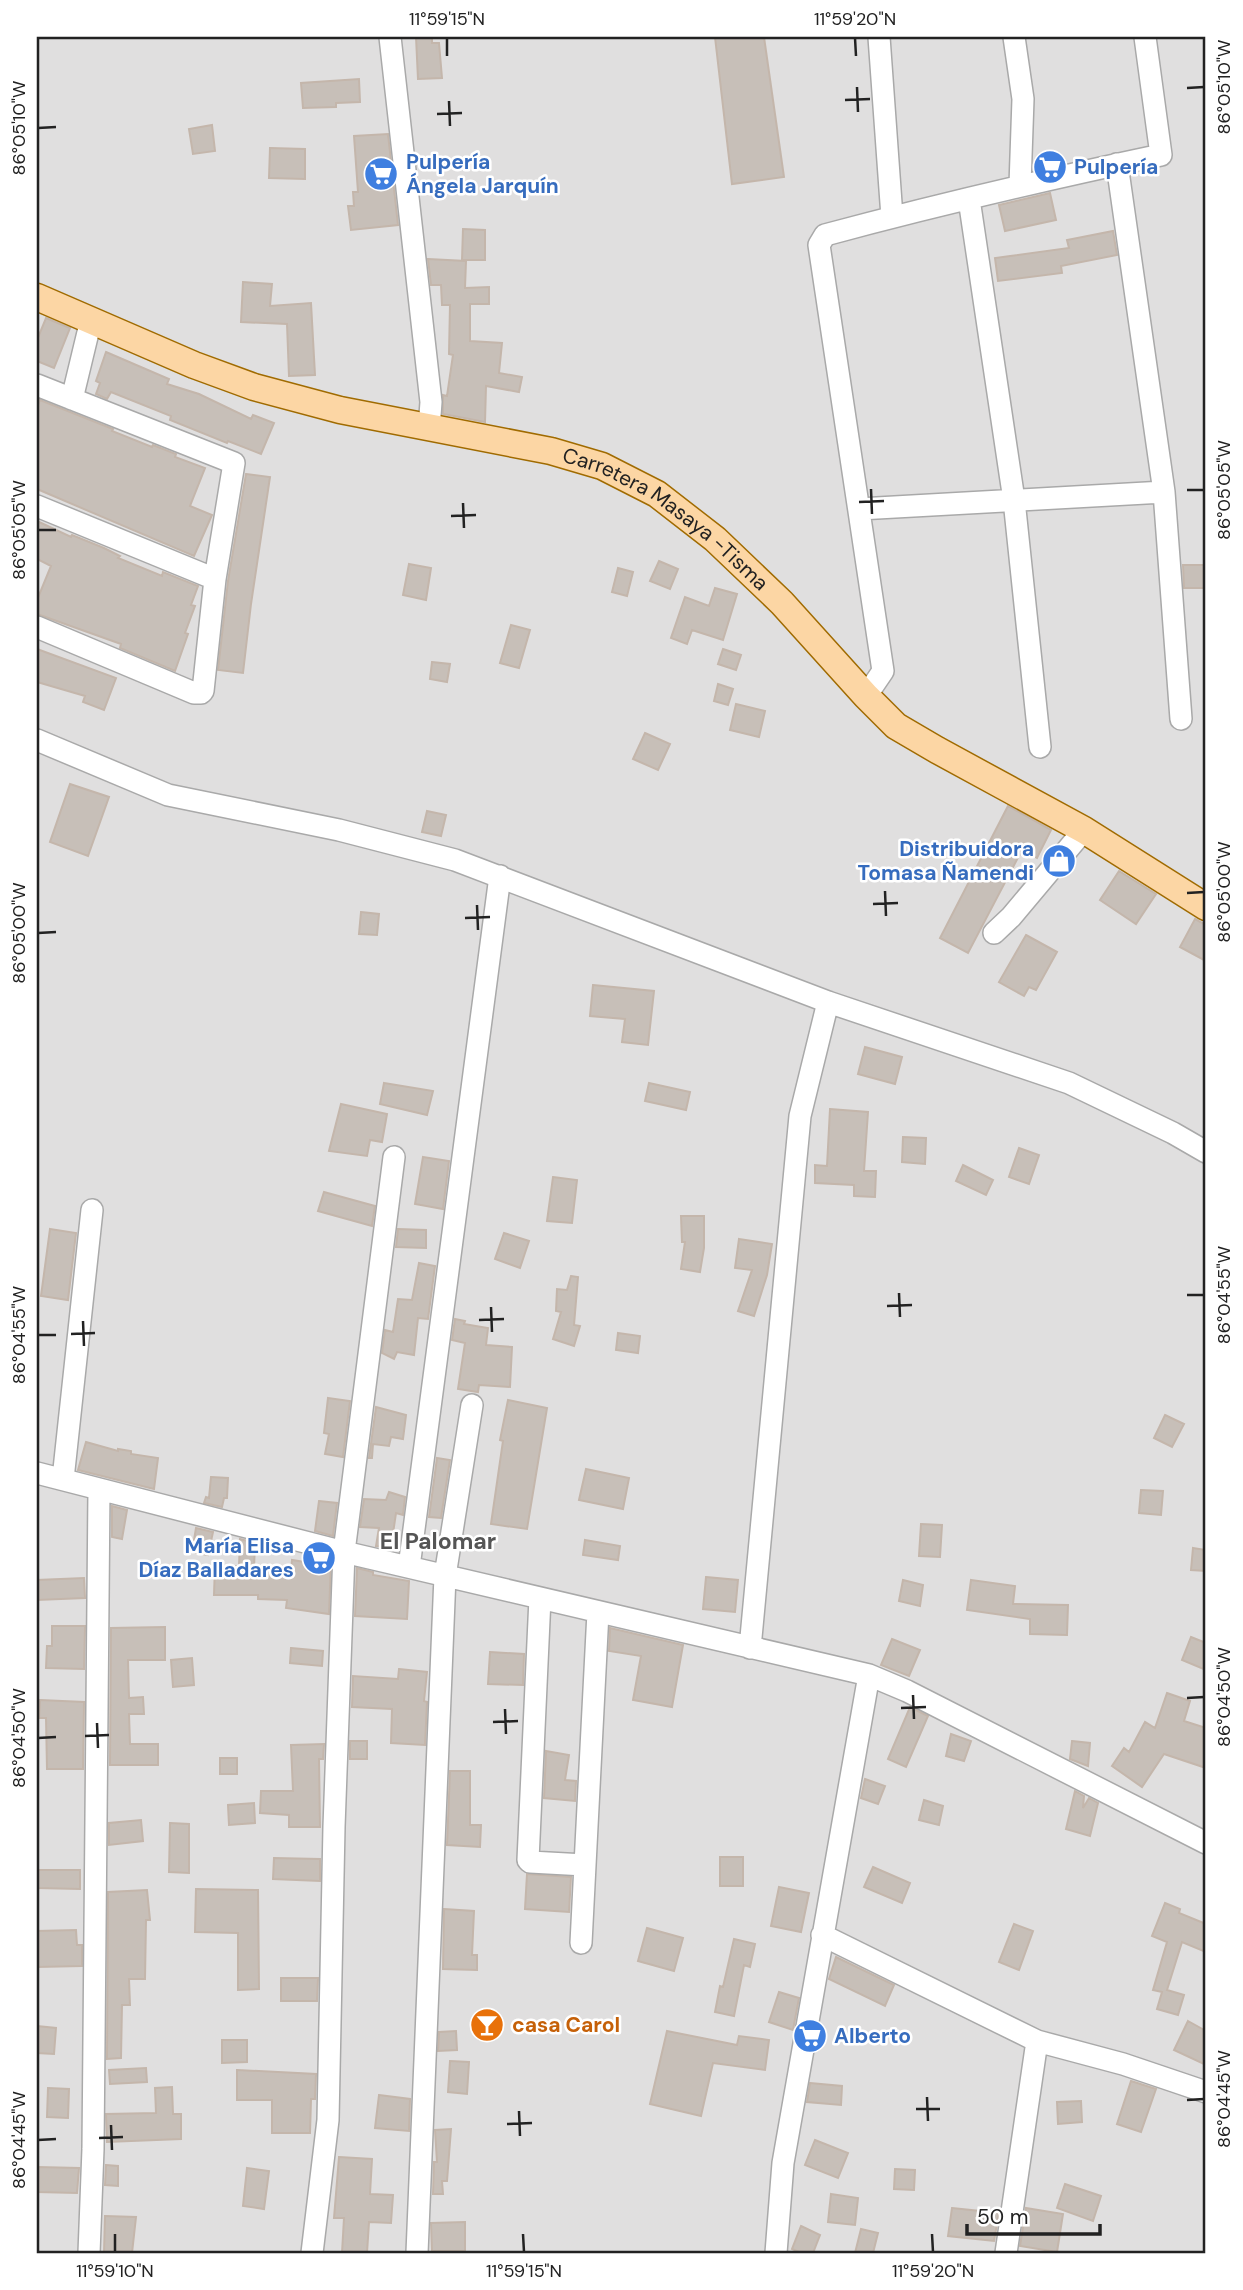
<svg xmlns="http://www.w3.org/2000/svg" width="1243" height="2290" font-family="'DM Sans',sans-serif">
	<rect width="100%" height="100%" fill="#f2efe9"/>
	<path fill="#e0dfdf" d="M37 37H1206V2253H37Z"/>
	<path fill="#c7bfb8" stroke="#c4b6ab" stroke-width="2" d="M416 37H432V43H439L442 78 418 79Z
		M715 37H764L784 177 732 184Z
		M359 79 360 102 336 103V107L303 108 301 83Z
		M212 125 215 151 193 154 189 129Z
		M388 134 398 225 351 230 348 206H354L353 192H358L354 136Z
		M270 148 305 149V179L269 178Z
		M1050 193 1056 220 1005 231 999 205Z
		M463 229 485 230V260H462Z
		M1113 231 1117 255 1061 266 1062 273 998 281 995 258 1069 248 1067 240Z
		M428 259 466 261 465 288 489 287V304H470V341L502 343 499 373 522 377 519 392 486 386 485 422 443 414V395L447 396 453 355 449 354 450 305H442L441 285H431Z
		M243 282 272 284 270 306 311 303 315 375 289 376 287 324 241 322Z
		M46 318 70 328 54 368 37 361V340Z
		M106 352 169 379 167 384 199 394 251 419 253 415 274 423 261 454 228 441 227 443 170 420 171 416 111 392 107 399 96 394 100 383 96 381Z
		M40 400 113 429 112 431 152 447 153 445 176 454 175 457 205 468 190 506 212 515 194 556 37 489V407Z
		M246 474 270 477 251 604 243 673 218 670 228 581Z
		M37 521 71 537 72 535 104 548 120 556 118 558 162 576 163 572 198 586 191 605 195 606 185 633 188 634 175 671 120 648 121 644 37 614V600L51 566 37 559Z
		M659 561 678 569 670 589 650 581Z
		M409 564 431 568 426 600 403 595Z
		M1183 565H1205V588H1184Z
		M618 568 633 572 627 596 612 592Z
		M715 588 737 594 723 640 692 630 687 644 671 638 685 597 709 606Z
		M511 625 530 630 519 668 500 663Z
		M37 649 116 678 104 710 83 702 85 696 37 682Z
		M723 649 741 655 736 670 718 664Z
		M432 662 450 664 447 682 430 679Z
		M718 684 733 689 728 705 714 701Z
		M736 704 765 711 759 737 730 730Z
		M645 733 670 744 658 770 633 759Z
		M70 784 109 797 88 856 50 842Z
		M1008 806 1051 830 1037 858 1022 850 968 953 940 938Z
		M427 811 446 815 441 836 422 832Z
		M1119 871 1156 894 1136 924 1100 900Z
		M361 912 379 914 377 935 359 934Z
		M1195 919 1206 925V961L1180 947Z
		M1026 935 1057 952 1036 990 1029 987 1024 996 999 982Z
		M593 985 654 991 648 1045 622 1042 625 1019 590 1016Z
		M865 1047 902 1057 895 1084 858 1074Z
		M384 1083 433 1091 427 1115 380 1104Z
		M649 1083 690 1092 686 1110 645 1101Z
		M341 1104 387 1114 382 1142 370 1140 367 1156 329 1151Z
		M830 1109 868 1112 864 1171H876L875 1197 854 1196V1185L815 1183V1165L827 1166Z
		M903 1137 926 1138 925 1164 902 1162Z
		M1019 1148 1039 1155 1029 1184 1009 1177Z
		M423 1157 449 1161 443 1209 415 1204Z
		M963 1165 993 1180 986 1195 956 1181Z
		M553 1177 577 1180 572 1223 547 1221Z
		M324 1192 375 1206 372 1226 318 1211Z
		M681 1216H704V1248L700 1272 681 1269 685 1242H682Z
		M50 1229 76 1233 68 1300 41 1296Z
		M398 1229 426 1230V1248L396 1247Z
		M504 1233 529 1241 520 1268 495 1259Z
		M739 1239 772 1244 767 1275 754 1316 738 1311 752 1270 735 1268Z
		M419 1263 435 1266 428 1319 418 1318 414 1355 397 1352 394 1359 382 1353 385 1330 393 1332 398 1299 412 1300Z
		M571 1276 578 1277 574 1325 580 1326 574 1346 553 1339 561 1312 556 1311 557 1289 567 1290Z
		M455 1319 465 1321 464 1324 488 1328 486 1345 512 1347 510 1387 479 1385 478 1392 458 1389 465 1343 452 1340Z
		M618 1333 640 1336 638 1353 616 1350Z
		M328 1398 350 1401 343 1457 325 1454 329 1434 324 1433Z
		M508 1400 547 1408 527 1529 491 1524 503 1441 500 1440Z
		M376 1407 406 1415 403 1439 391 1437 389 1446 373 1444 372 1458H369Z
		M1165 1415 1184 1424 1172 1447 1154 1438Z
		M86 1442 118 1451V1449L131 1451V1454L158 1458 154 1489 78 1470Z
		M437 1458 450 1460 441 1518 429 1517Z
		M586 1469 629 1478 623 1509 579 1500Z
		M211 1477 228 1478 227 1498H224L222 1507 204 1503 206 1497 209 1498Z
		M1141 1490 1163 1491 1161 1515 1139 1513Z
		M389 1492 405 1497 403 1515 396 1513 391 1547 376 1546 379 1528 360 1527 364 1499 386 1500Z
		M319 1501 337 1503 333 1536 315 1531Z
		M112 1506 127 1510 122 1539 112 1537Z
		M921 1524 942 1525 940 1557 919 1556Z
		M196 1528 213 1532 208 1555 192 1552Z
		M240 1539 255 1543 254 1569 291 1570 292 1560 311 1563 312 1557 331 1562 329 1614 286 1608 287 1600 258 1599V1595H214L215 1566H239Z
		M585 1540 620 1546 618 1560 583 1555Z
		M1193 1548 1206 1550V1571L1191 1570Z
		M357 1568 373 1572V1575L409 1581 407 1619 355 1616Z
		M706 1577 738 1580 735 1612 703 1609Z
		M84 1578 85 1598 37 1600V1580Z
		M903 1580 923 1585 920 1606 899 1601Z
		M971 1580 1015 1586 1013 1604 1068 1605 1067 1635 1030 1634V1619L967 1610Z
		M52 1626H85L84 1669 46 1668 47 1646H52Z
		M165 1627V1660H128L129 1698 143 1697 144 1714H129L130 1744H158V1765H110L111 1628Z
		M610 1628 683 1645 672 1707 633 1700 641 1656 609 1651Z
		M1191 1637 1206 1643V1670L1182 1660Z
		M892 1639 920 1650 909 1676 881 1665Z
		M291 1648 323 1651 322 1666 290 1663Z
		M490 1652 524 1654 523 1685 488 1684Z
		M192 1658 194 1685 173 1687 171 1660Z
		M399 1669 427 1672 424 1701 427 1702 425 1745 391 1743 392 1709 352 1707 353 1676 398 1679Z
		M1167 1693 1190 1701 1184 1721 1206 1728V1768L1164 1754 1142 1787 1112 1766 1124 1748 1129 1752 1145 1722 1155 1728Z
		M40 1700 84 1702 83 1769H47L46 1718H39Z
		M910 1707 928 1716 906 1767 888 1759Z
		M951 1734 971 1741 964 1761 946 1756Z
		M350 1741H367V1759H350Z
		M1072 1741 1090 1743 1088 1766 1070 1759Z
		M324 1744 323 1759H319L320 1827H289V1815L260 1813 261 1791H293L291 1745Z
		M546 1751 569 1755 565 1780 576 1781 575 1801 544 1798Z
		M220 1758H237V1774H220Z
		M450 1771H470V1825H481L480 1847 447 1845Z
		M865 1779 885 1786 878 1804 861 1798Z
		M1075 1791 1084 1796 1083 1808 1089 1798 1098 1803 1090 1836 1066 1829Z
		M924 1800 943 1806 939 1825 919 1820Z
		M254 1803 255 1823 229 1825 228 1805Z
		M141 1820 143 1841 109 1845V1823Z
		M170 1823 189 1824V1873L169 1872Z
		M720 1857H743V1886H720Z
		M274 1858 320 1859V1881L273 1879Z
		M873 1867 910 1883 902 1903 864 1887Z
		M37 1870H80V1889L37 1888Z
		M527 1874 571 1877 569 1912 525 1909Z
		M779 1887 809 1893 801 1932 771 1926Z
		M196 1889 258 1890 259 1989 238 1990V1933L195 1932Z
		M147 1890 150 1920H146L145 1979H129L130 2005H122L121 2058 107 2059 108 1892Z
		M1165 1903 1180 1909 1179 1913 1206 1924V1952L1182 1942 1167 1990 1184 1995 1178 2015 1157 2009 1162 1992 1153 1990 1167 1942 1152 1936Z
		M444 1909 474 1911 472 1955H477V1970L443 1969Z
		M1014 1924 1033 1931 1019 1970 999 1962Z
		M647 1928 683 1938 674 1971 638 1961Z
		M76 1930 77 1945H82V1966L37 1967V1931Z
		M734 1939 755 1944 750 1967 744 1965 734 2016 715 2012 720 1986 723 1987Z
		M836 1957 894 1985 885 2006 829 1979Z
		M281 1978H318L317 2001H281Z
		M779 1992 799 1998 793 2030 769 2022Z
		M1188 2021 1206 2031V2065L1174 2050Z
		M37 2026 56 2028 54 2054 37 2053Z
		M456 2031 457 2050 438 2051 439 2032Z
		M667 2031 737 2045 739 2036 769 2040 765 2070 713 2063 701 2116 650 2104Z
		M222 2040H247V2062L222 2063Z
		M450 2061 469 2062 467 2094 448 2092Z
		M146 2068 147 2082 110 2084 109 2070Z
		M237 2070 316 2074 315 2099H311L310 2133H272V2100H237Z
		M1131 2081 1156 2089 1141 2132 1117 2124Z
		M810 2083 842 2086 841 2105 807 2102Z
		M172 2087 173 2114H181V2139L107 2142 106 2114 156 2113 155 2088Z
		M48 2088 69 2089 68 2118 47 2117Z
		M379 2095 410 2099 409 2131 375 2128Z
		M1081 2101 1082 2122 1058 2124 1057 2102Z
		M451 2129 447 2181H442L443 2194H433L434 2162H437L435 2130Z
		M815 2140 848 2153 838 2178 805 2165Z
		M339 2157 372 2159 370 2194 393 2195 391 2223 369 2222 367 2253H342L344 2218H334Z
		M106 2165 118 2166V2186L105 2185Z
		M37 2167 79 2168 77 2193 37 2192Z
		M247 2168 269 2171 264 2209 243 2206Z
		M895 2169 915 2170 914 2190 894 2189Z
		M1065 2184 1101 2196 1093 2221 1057 2208Z
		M831 2194 858 2198 855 2225 828 2222Z
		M952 2208 999 2213 994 2241 948 2236Z
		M1026 2208 1063 2214 1057 2252 1020 2246Z
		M105 2216 136 2217 132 2253H104Z
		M465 2222V2251H432L431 2223Z
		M801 2226 820 2235 813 2253H801L792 2249Z
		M861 2229 878 2233 873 2253H855Z"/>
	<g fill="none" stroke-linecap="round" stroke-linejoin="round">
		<g stroke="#a9a9a9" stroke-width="24">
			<path id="minor" d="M390 37 431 402 429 429
				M879 37 892 217
				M1014 37 1023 99 1020 185
				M1117 164 1164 492 1181 719
				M969 199 1014 500 1040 747
				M37 385 234 463 215 579 203 691 201 693H194L37 627
				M72 399 91 320
				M37 506 215 579
				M859 509 1164 492
				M866 696 883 671 819 245 825 235C936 205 1048 179 1161 155L1145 37
				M37 740 168 795 339 830 455 860 828 1002 1069 1083 1173 1133 1206 1152
				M994 933 1011 917 1084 830
				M37 1473 344 1552 869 1675 907 1691 1206 1843
				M63 1479 92 1210
				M409 1567 500 876
				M540 1598 528 1860 530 1862 585 1865
				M750 1648 800 1116 828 1002
				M822 1935 1037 2041 1006 2253
				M581 1943 598 1612
				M1037 2041 1123 2064 1206 2092
				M89 2253 93 2149 99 1489
				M312 2253 328 2120 334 1827 344 1552 394 1157
				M417 2253 445 1576 472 1405
				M776 2253 783 2163 869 1675"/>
		</g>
		<g stroke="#a06b00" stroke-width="29">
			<g id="major">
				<path id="s1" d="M37 297 194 365 254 387 340 410 551 451 602 466 657 494 715 539 782 603 866 696 896 726 937 750 1084 830 1206 907"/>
			</g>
		</g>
		<use href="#minor" stroke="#fff" stroke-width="21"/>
		<use href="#major" stroke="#fcd6a4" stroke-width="26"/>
	</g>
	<path fill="none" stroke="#222" stroke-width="2.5" d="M447 38V56M855 38 856 56M857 87 858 112M1187 88 1204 87M845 100 870 99M449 101 450 126M437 114 462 113M38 128 56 127M871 489 872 514M1187 490H1204M859 502 884 501M463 503 464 528M451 516 476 515M38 530H56M885 891 886 916M1187 893 1204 892M873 904 898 903M477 905 478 930M465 918 490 917M38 933 56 932M899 1293 900 1317M1187 1295H1204M887 1306 912 1305M491 1307 492 1332M479 1320 504 1319M83 1321 84 1346M71 1334 95 1333M38 1335H56M913 1695 914 1719M1187 1698 1204 1697M901 1708 926 1707M505 1709 506 1734M493 1722 518 1721M97 1723 98 1748M85 1736 109 1735M38 1738 56 1737M927 2097 928 2121M1187 2100 1204 2099M916 2109H940M519 2111 520 2136M507 2124 532 2123M111 2125 112 2150M99 2138 123 2137M38 2140 56 2139M115 2234V2252M523 2234 524 2252M932 2234 933 2252"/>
	<defs>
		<g id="supermarket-disc" transform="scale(1.75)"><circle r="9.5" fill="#3f7fe0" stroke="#fff"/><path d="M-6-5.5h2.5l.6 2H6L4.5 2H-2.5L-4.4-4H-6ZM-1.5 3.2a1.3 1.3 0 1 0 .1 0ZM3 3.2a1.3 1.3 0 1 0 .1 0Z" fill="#fff"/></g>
		<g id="shop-disc" transform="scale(1.75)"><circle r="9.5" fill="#3f7fe0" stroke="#fff"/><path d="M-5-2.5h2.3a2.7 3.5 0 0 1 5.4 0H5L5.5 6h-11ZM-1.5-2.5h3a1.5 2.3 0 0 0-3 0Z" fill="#fff"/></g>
		<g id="bar-disc" transform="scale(1.75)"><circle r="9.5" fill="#e8710a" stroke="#fff"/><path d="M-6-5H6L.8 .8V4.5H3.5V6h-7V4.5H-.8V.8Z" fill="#fff"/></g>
	</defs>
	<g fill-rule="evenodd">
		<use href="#supermarket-disc" x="1050" y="167"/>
		<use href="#supermarket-disc" x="381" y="174"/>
		<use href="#shop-disc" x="1059" y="861"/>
		<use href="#supermarket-disc" x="319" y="1558"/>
		<use href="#bar-disc" x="487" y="2025"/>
		<use href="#supermarket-disc" x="810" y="2036"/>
	</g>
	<g text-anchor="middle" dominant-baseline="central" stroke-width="5" stroke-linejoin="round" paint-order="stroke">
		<g font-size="21" font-weight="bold" fill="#366cbe" stroke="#fff" text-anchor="start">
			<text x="406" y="162">Pulpería<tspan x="406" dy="24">Ángela Jarquín</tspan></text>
			<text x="1074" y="167">Pulpería</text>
			<text x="1034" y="849" text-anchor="end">Distribuidora<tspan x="1034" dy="24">Tomasa Ñamendi</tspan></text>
			<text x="294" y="1546" text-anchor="end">María Elisa<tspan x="294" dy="24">Díaz Balladares</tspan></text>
			<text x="834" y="2036">Alberto</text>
		</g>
		<g font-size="21" fill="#222" stroke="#fff">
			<text stroke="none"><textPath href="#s1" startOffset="674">Carretera Masaya -Tisma</textPath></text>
		</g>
		<g font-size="21" font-weight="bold" fill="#c56008" stroke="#fff" text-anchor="start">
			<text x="512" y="2025">casa Carol</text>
		</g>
		<g font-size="23" font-weight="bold" fill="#555" stroke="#fff">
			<text x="438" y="1541">El Palomar</text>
		</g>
	</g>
	<rect width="1243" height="2290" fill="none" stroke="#ffffff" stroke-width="77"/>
	<path d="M967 2224v10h133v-10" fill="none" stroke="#222222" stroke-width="3.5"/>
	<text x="977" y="2224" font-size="21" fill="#222222" stroke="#ffffff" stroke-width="5" paint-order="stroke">50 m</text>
	<rect x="38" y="38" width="1166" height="2214" fill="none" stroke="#222" stroke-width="2.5"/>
	<g font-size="18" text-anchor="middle" fill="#222">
		<text x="447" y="25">11°59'15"N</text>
		<text x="855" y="25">11°59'20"N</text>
		<text transform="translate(1224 87) rotate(-90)" y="6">86°05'10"W</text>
		<text transform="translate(19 128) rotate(-90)" y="6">86°05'10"W</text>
		<text transform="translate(1224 490) rotate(-90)" y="6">86°05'05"W</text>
		<text transform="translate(19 530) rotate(-90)" y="6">86°05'05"W</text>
		<text transform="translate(1224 892) rotate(-90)" y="6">86°05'00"W</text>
		<text transform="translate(19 933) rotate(-90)" y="6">86°05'00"W</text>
		<text transform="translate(1224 1295) rotate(-90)" y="6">86°04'55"W</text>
		<text transform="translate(19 1335) rotate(-90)" y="6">86°04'55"W</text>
		<text transform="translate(1224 1697) rotate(-90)" y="6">86°04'50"W</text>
		<text transform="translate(19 1738) rotate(-90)" y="6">86°04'50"W</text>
		<text transform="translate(1224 2099) rotate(-90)" y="6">86°04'45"W</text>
		<text transform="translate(19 2140) rotate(-90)" y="6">86°04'45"W</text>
		<text x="115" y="2277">11°59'10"N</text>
		<text x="524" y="2277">11°59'15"N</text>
		<text x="933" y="2277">11°59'20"N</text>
	</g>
</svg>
